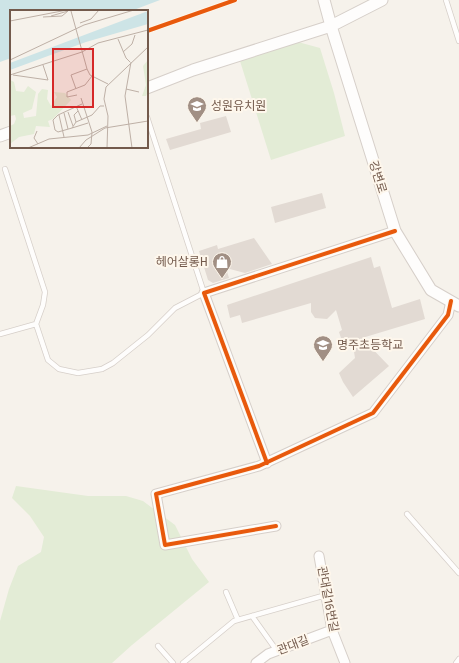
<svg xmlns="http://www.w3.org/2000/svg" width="459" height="663" font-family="'Fira Sans','Noto Sans KR',sans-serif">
	<rect width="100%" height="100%" fill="#f6f2eb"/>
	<path fill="#e3ecd6" d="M298 42 320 48 334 93 345 136 271 160 240 61Z
		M16 486 88 496H126L143 501 175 525 192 559 209 582 132 645 112 663H0V621L9 589 18 566 41 552 44 537 30 516 12 498Z"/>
	<path fill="#cde4e6" d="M0 0H160L131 11H11V58L0 62Z"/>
	<path fill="#e2dad3" d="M226 116 231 132 170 150 166 139 201 129 200 123Z
		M322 193 326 208 275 223 271 207Z
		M254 238 272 264 245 273 226 268 229 278 213 283 208 280 199 251 217 245 218 249Z
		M371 257 374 268 380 266 392 308 420 299 425 319 362 338 389 366 353 397 343 382 339 373 355 358 352 339 342 341 339 332 342 330 336 310 327 319 315 318 311 312V303L242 323 240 315 230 318 227 305Z"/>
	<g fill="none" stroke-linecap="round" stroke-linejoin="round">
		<g stroke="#d6cfc9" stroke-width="6">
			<path id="service" d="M446 0 459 41
				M5 169 45 292 43 305 36 324 48 360 59 369 78 373 102 369 113 363 148 335 175 308 204 293 147 117
				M0 334 36 324
				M407 514 459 573
				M226 592 238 620
				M252 616 277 651
				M158 646 173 663
				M183 663 234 621 326 595
				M456 663 459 659"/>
		</g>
		<g stroke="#d6cfc9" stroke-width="11">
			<path id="minor" d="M267 463 204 293 395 231
				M276 526 165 545 156 494 259 466 373 413 448 315 451 301
				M319 556 332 630 345 663
				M256 663 268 654 332 630"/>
		</g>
		<g stroke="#d6cfc9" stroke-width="13">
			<path id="tertiary" d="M324 0 331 26 395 231 431 290 459 306
				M147 88 193 70 331 26 382 0
				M0 136 11 132"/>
		</g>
		<use href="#service" stroke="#fefdfc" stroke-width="4.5"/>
		<use href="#minor" stroke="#fefdfc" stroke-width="9"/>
		<use href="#tertiary" stroke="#fefdfc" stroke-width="11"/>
		<g stroke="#fef7ec" stroke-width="6">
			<path id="cycleway" d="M147 31 235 0
				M267 463 204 293 395 231
				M276 526 165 545 156 494 259 466 373 413 448 315 451 301"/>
		</g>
		<use href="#cycleway" stroke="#e8590c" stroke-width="4"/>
	</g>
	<defs>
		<g id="school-pin" transform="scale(1)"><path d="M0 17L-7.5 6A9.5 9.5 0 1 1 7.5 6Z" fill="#a18f84" stroke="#fef7ec"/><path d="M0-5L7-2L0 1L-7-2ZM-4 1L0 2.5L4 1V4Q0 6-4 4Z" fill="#fff"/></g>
		<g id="shop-pin" transform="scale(1)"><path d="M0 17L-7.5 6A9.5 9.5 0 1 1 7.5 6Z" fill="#a18f84" stroke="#fef7ec"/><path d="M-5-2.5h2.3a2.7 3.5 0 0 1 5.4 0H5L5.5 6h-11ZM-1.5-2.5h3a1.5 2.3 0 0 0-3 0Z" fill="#fff"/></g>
	</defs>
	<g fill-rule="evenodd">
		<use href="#school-pin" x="197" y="106"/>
		<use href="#shop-pin" x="222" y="262"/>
		<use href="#school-pin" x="323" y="345"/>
	</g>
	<g text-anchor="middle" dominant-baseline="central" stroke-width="4" stroke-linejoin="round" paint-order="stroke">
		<g font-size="12" fill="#735a4c" stroke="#fef7ec" text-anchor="start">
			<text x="211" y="106">성원유치원</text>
			<text x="208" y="262" text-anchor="end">헤어살롱H</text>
			<text x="337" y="345">명주초등학교</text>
		</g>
		<g font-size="12" fill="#735a4c" stroke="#fef7ec">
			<text transform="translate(378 177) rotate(73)">강변로</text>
			<text transform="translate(328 599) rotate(79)">관대길16번길</text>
			<text transform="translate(293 645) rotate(-21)">관대길</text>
		</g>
	</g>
	<g transform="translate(10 10)">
		<rect width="138" height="138" fill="#f6f2eb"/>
		<path d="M138 50V82L136 86H132L136 75 133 56ZM0 70 4 72 6 81 14 82 18 76 26 82 22 99 13 103 14 108 26 106 28 84 32 79 38 80 37 89 41 96 47 87 44 82 55 83 61 90 43 109 38 111 40 117 26 116 24 124 9 127 0 134V116L4 114 6 109 5 105 0 106Z" fill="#e3ecd6"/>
		<path d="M138 1V14L76 32 0 60V53Z" fill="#cde4e6"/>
		<path fill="none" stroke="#beb0a6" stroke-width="1" d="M61 1 77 59 80 65 98 74M41 6 58 1M33 7 52 6 58 1M0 11 57 0M70 13 81 9 89 0M108 29 116 48 120 52M113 42 122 34 125 25M0 50 74 15 124 0M121 52 115 86 122 138M0 65 72 42 88 33 138 20M3 65 38 70 33 55M66 79 61 65 77 59M116 79 129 82M67 85 57 87V82L75 75 82 66M71 88 82 122 81 134 77 138M72 94 48 105 43 110 45 120 48 122 62 118 66 112 82 105 90 96H94M66 96 72 110M58 102 63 116M54 103 58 119M49 105 54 127M66 112 64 105 68 101M62 118 78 113M27 121 24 128 28 134M18 138 39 129 78 125 97 116M69 138 76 130 95 118 138 111M97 138 98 106 94 89 96 77 138 37"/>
		<path fill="#d62828" fill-opacity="0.15" stroke="#d62828" stroke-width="2" d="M43 39H83V97H43Z"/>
		<rect width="138" height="138" fill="none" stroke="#735a4c" stroke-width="2"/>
	</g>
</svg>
